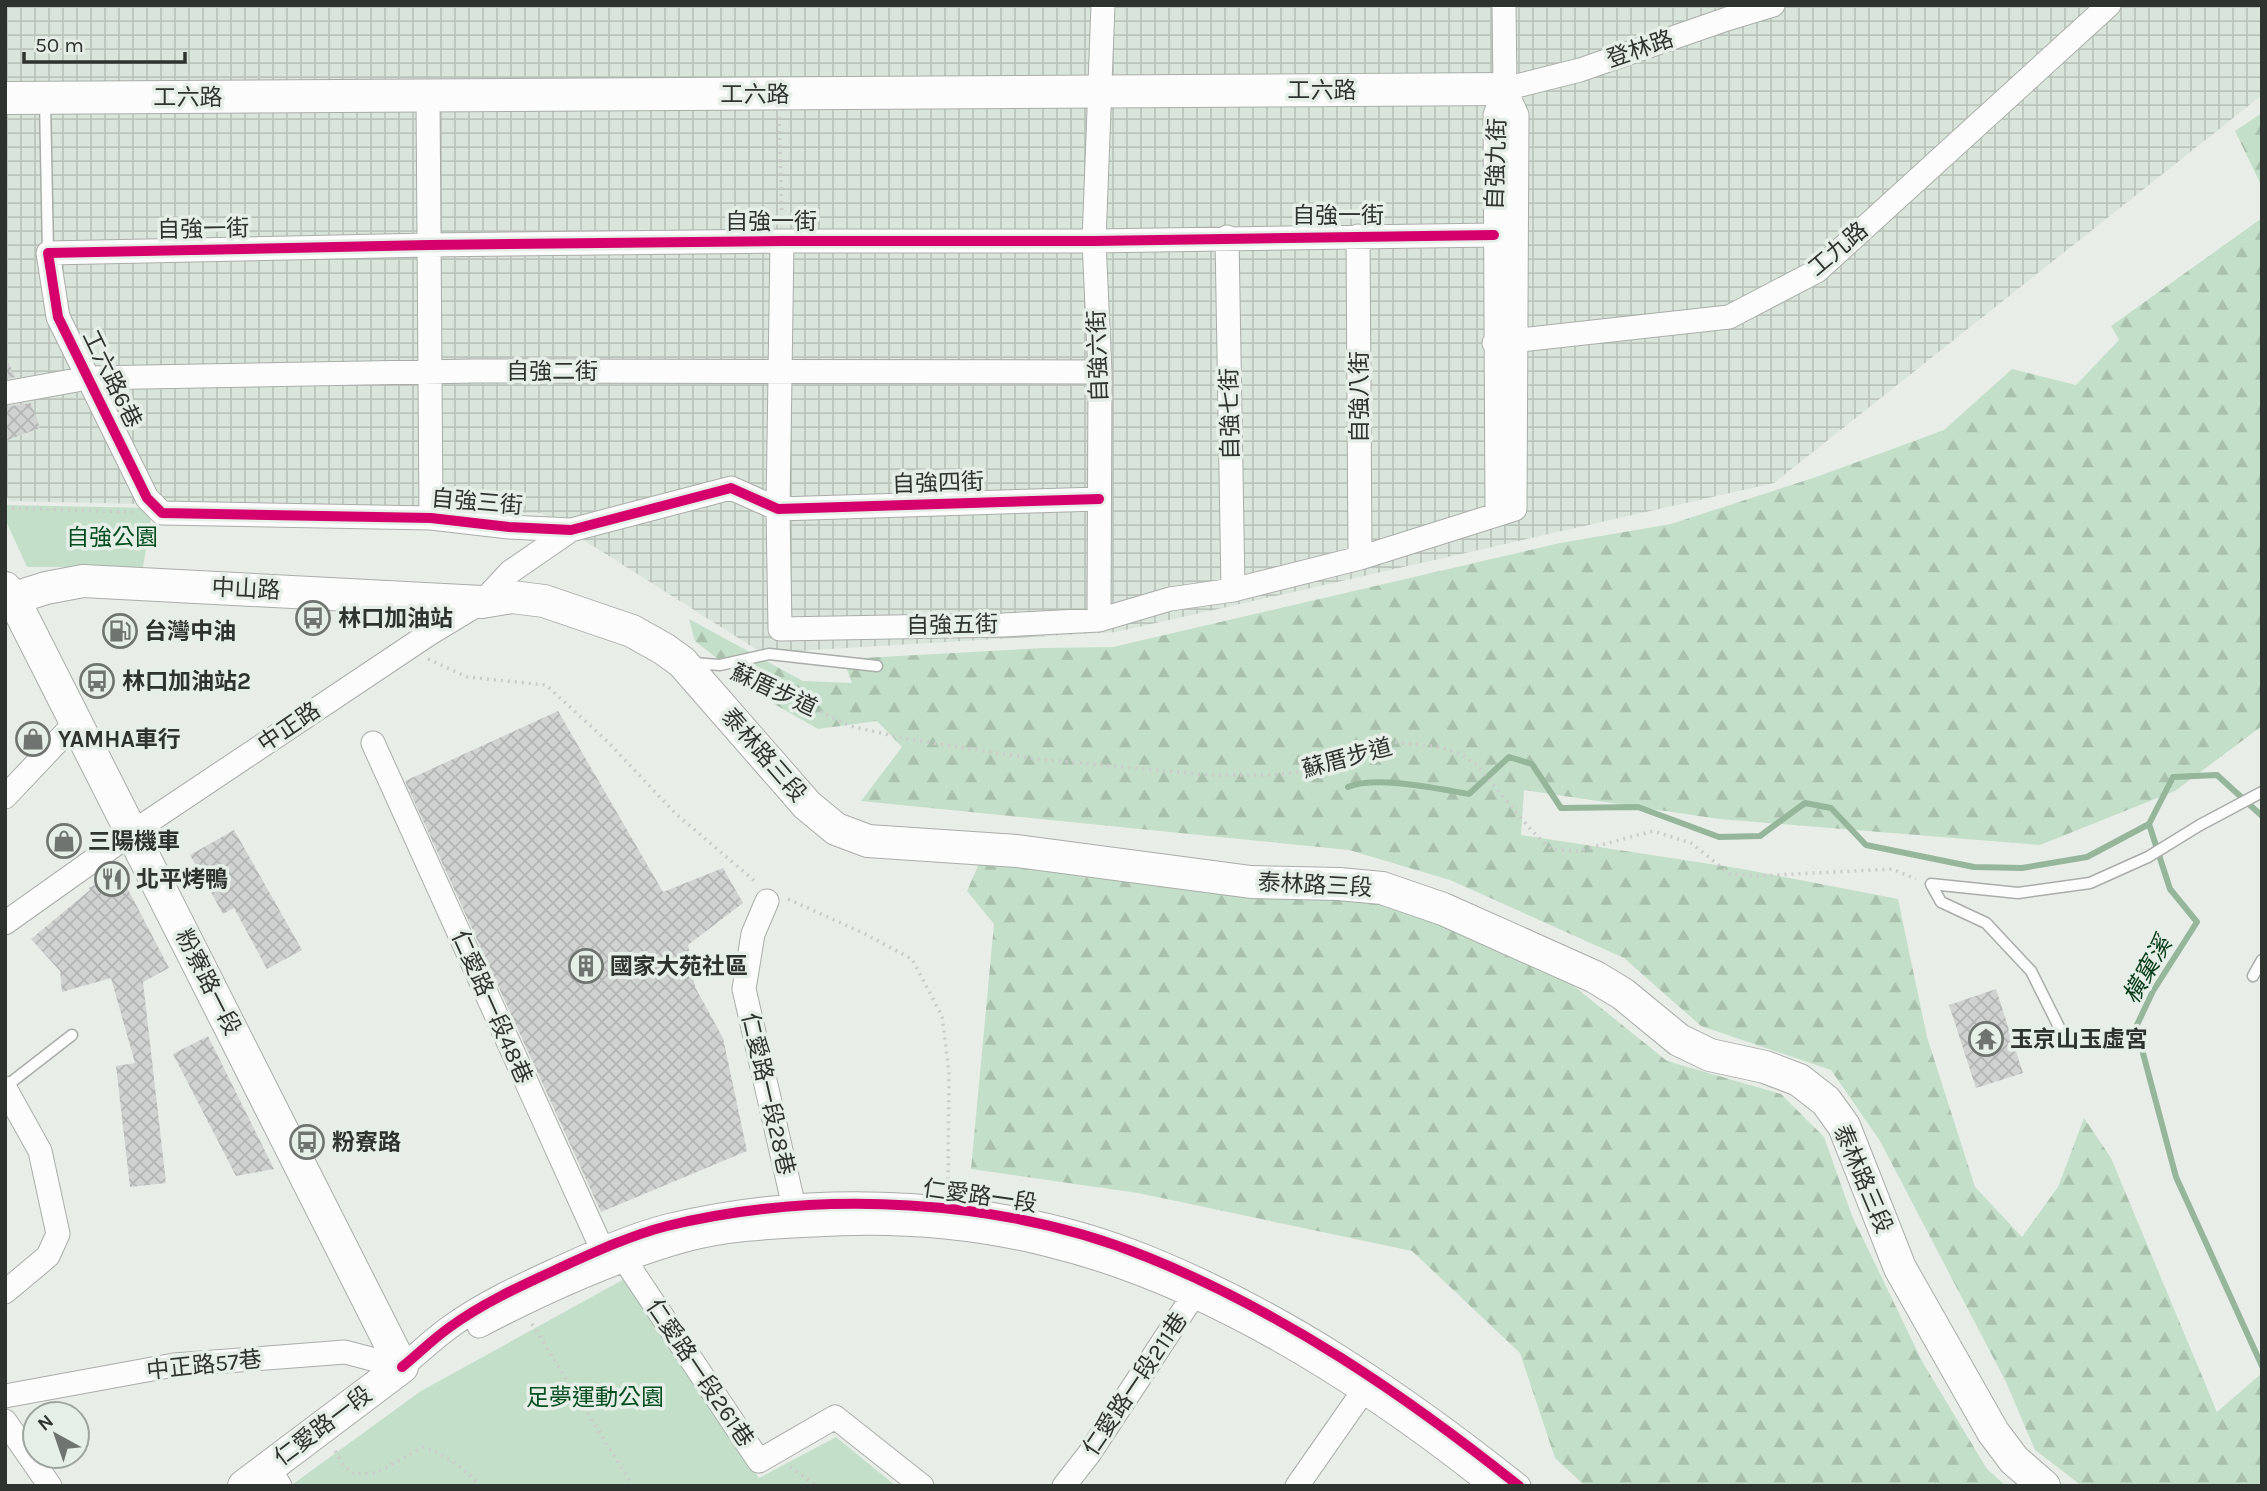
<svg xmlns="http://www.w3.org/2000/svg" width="2267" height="1491" font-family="Karla,'Noto Sans TC',sans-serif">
	<defs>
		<pattern id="industrial-grid" width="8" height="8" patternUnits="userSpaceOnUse" patternTransform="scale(1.75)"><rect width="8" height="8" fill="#d9e4da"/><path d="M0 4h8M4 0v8" fill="none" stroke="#bbc4bb"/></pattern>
		<pattern id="forest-firs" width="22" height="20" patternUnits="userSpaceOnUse" patternTransform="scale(1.75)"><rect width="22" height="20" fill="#c4dfc9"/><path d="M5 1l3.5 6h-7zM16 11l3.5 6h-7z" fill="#a9c0ad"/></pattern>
		<pattern id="building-cross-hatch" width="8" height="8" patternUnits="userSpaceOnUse" patternTransform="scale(1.75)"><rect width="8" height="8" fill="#d0d2d2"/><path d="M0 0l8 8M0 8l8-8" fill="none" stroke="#b3b5b5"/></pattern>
	</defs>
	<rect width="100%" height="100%" fill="#e8ede8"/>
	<path fill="url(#industrial-grid)" d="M5 5H2262V95L1774 483 1116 632 762 653 541 513 9 501 5 493Z"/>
	<path fill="url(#forest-firs)" d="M2262 113V187L2235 131Z
		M2262 218V726L2175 791 2040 845 1719 819 1524 790 1521 835 1743 869 1898 899 1927 1037 1975 1187 2022 1237 2058 1187 2084 1118 2111 1158 2217 1412 2262 1373V1486H2082L2035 1450 2006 1382 1880 1141 1831 1070 1701 1026 1624 958 1450 880 1349 850 861 801 902 747 877 721 818 729 776 705 695 641 689 619 803 681 852 683 843 659 1043 648 1113 647 1560 543 1671 524 1819 476 1944 430 2012 369 2076 385 2119 340 2111 326Z
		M982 857 1375 896 1560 975 1667 1061 1781 1094 1824 1137 1852 1216 1923 1363 1987 1469 2006 1486H1585L1555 1458 1520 1353 1412 1251 1138 1193 971 1169 994 924 967 891Z"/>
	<path fill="#c4dfc9" d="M5 505 153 508 143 567H27L5 519Z
		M626 1278 759 1478 836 1437 896 1486 293 1484 421 1391Z"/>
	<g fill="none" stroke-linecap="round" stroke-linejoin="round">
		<path stroke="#96b69c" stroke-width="6" d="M1348 787C1376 775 1439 789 1469 794L1509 757 1532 764 1561 808 1638 807 1719 837 1760 836 1805 803 1831 808 1866 845 1974 867 2022 868 2087 857 2149 824
			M2262 816 2217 775 2173 777 2149 824 2170 889 2197 922 2153 991 2136 1027 2176 1177 2262 1366"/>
	</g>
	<path fill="url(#building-cross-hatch)" d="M5 355 15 377 5 379Z
		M31 403 40 428 5 441V407Z
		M558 711 663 892 723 868 743 903 688 945 695 987 723 1038 747 1151 601 1212 405 781Z
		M234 830 302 950 267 969 234 908 223 914 190 855Z
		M119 872 169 968 143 982 166 1183 130 1187 116 1066 135 1063 111 978 62 992 60 971 31 939 90 890 89 888Z
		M1996 989 2023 1073 1976 1088 1949 1005Z
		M208 1036 274 1169 236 1176 173 1054Z"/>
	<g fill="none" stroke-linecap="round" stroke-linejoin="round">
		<g stroke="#a9ada9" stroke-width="13">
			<path id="lane" d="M45 100 48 253
				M692 663 720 665 769 654 877 666
				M1931 884 2018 893 2090 883 2148 857 2200 825 2262 792
				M1931 884 1941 902 1986 923 2031 971 2060 1029
				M2253 976 2262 960
				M5 1087 72 1035"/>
		</g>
		<g stroke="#a9ada9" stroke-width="25">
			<path id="street" d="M1505 89 1580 70 1727 19 1773 5
				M428 96 431 518
				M1358 236 1360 558
				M1227 237 1233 590
				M782 241 778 509 780 629 1003 625 1099 620 1170 599 1233 590 1360 558 1515 509 1517 115 1505 89
				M1494 343 1729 317 1817 271 2109 5
				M5 393 88 378 475 371 1100 372
				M1099 499 778 509 731 488 571 530 509 527 431 518 162 513 147 498 58 317 48 253 429 245 782 241H1094L1494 235
				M1497 514 1495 115 1505 89 1504 5
				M1099 620 1100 372 1094 241 1103 5
				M373 743 602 1249 624 1259 759 1461 835 1417 922 1486
				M5 797 77 721
				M767 901 753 934 744 989 794 1207
				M5 923 133 832 429 634 482 602 510 572 571 530
				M5 1088 40 1151 58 1234 48 1256 5 1292
				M479 1326C544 1292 612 1261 682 1241 724 1229 771 1227 814 1225 891 1220 973 1226 1049 1245 1208 1284 1365 1385 1492 1486
				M402 1367C418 1354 433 1339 450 1327 484 1302 525 1284 564 1266 597 1251 632 1235 667 1226 819 1189 1002 1198 1147 1257 1283 1312 1405 1395 1519 1486
				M5 1396 174 1365 345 1352 402 1367
				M5 1421 50 1486
				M268 1467 280 1486
				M1064 1486 1089 1454 1201 1284
				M1297 1486 1371 1380"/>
		</g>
		<g stroke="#a9ada9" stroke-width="34">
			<path id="secondary" d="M5 98 1505 89
				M5 588 13 598 402 1367 244 1486
				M5 601 46 588 83 581 482 602 512 597 544 601 632 631 664 649 682 662 807 805 836 829 868 841 1017 851 1251 882 1339 884 1382 888 1443 909 1595 977 1623 994 1679 1040 1710 1055 1765 1067 1799 1080 1826 1101 1844 1126 1900 1268 1993 1432 2014 1460 2044 1486"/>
		</g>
		<path stroke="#cacbca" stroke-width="3.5" stroke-dasharray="2 5" stroke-linecap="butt" d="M779 117 782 222
			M5 508 132 512
			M428 659 467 677 546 685 607 741 676 814 757 883
			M744 676 850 726 907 739 1036 759 1210 775H1269L1318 770 1347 760 1368 748 1394 742 1440 747 1461 754 1477 765 1531 830 1552 850 1579 851 1653 831 1691 843 1730 874 1756 876 1892 869 1916 879
			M788 899 865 934 912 959 942 1016 949 1073 948 1187
			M532 1324 633 1486
			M335 1451 344 1466 354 1474 376 1473 423 1447C447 1455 463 1468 481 1486
			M790 1467 817 1486"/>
		<use href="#lane" stroke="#fcfcfc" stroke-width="10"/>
		<use href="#street" stroke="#fcfcfc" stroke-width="23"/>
		<use href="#secondary" stroke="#fcfcfc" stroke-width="32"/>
		<g stroke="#e6efe7" stroke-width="15">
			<path id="cycleway" d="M1099 499 778 509 731 488 571 530 509 527 431 518 162 513 147 498 58 317 48 253 429 245 782 241H1094L1494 235
				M402 1367C418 1354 433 1339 450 1327 484 1302 525 1284 564 1266 597 1251 632 1235 667 1226 819 1189 1002 1198 1147 1257 1283 1312 1405 1395 1519 1486"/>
		</g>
		<use href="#cycleway" stroke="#d6006c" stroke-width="10"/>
	</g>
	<defs>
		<g id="bus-ring" transform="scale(1.75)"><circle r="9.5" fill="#e6efe7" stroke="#707470" stroke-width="1.5"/><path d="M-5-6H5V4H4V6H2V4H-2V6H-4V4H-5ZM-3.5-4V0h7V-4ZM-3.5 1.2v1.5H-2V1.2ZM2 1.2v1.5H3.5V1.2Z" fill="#707470"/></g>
		<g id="fuel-ring" transform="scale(1.75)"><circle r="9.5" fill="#e6efe7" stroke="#707470" stroke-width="1.5"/><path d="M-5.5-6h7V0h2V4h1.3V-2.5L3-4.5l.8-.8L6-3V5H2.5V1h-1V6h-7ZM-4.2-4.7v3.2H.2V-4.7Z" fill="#707470"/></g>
		<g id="shop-ring" transform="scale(1.75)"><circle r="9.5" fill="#e6efe7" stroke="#707470" stroke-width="1.5"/><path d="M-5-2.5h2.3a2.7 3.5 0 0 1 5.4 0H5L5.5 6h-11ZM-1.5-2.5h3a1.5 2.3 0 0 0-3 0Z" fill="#707470"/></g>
		<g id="restaurant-ring" transform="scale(1.75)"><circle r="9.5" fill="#e6efe7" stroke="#707470" stroke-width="1.5"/><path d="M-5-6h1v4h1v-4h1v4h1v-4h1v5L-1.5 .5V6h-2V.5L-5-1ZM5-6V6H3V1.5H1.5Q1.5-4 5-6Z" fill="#707470"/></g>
		<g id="building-ring" transform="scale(1.75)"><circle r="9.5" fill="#e6efe7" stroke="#707470" stroke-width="1.5"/><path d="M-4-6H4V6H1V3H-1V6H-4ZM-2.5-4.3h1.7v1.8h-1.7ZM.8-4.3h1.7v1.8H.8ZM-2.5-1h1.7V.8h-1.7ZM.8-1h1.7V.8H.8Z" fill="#707470"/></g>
		<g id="temple-ring" transform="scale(1.75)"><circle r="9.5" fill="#e6efe7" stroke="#707470" stroke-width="1.5"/><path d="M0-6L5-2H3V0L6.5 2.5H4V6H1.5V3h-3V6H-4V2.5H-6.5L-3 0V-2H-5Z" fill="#707470"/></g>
	</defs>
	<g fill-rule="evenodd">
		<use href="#bus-ring" x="313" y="618"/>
		<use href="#fuel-ring" x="120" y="631"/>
		<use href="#bus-ring" x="97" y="681"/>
		<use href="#shop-ring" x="33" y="739"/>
		<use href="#shop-ring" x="64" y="841"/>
		<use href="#restaurant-ring" x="112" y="879"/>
		<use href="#building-ring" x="586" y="966"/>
		<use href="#temple-ring" x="1986" y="1039"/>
		<use href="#bus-ring" x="307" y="1142"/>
	</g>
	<g text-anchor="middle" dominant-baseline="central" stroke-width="7" stroke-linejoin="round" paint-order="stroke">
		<g font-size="23" fill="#2f3330" stroke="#e6efe7">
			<text transform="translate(1640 49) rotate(-19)">登林路</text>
			<text x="1322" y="90">工六路</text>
			<text x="755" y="94">工六路</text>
			<text x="188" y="97">工六路</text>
			<text transform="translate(1496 164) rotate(-88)">自強九街</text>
			<text x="1338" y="215">自強一街</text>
			<text x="771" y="221">自強一街</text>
			<text transform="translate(203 229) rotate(-1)">自強一街</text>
			<text transform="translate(1838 249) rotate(-40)">工九路</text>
			<text transform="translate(1098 356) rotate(-92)">自強六街</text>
			<text x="552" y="371">自強二街</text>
			<text transform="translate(112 379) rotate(64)">工六路6巷</text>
			<text transform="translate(1359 397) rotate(-90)">自強八街</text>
			<text transform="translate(1230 414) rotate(-91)">自強七街</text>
			<text transform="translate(938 483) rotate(-2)">自強四街</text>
			<text transform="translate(477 502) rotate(5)">自強三街</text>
			<text transform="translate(246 589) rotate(3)">中山路</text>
			<text transform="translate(952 625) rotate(-1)">自強五街</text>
			<text transform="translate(774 690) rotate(25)">蘇厝步道</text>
			<text transform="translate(289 727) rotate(-34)">中正路</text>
			<text transform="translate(764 755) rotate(49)">泰林路三段</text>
			<text transform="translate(1347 758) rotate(-15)">蘇厝步道</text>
			<text transform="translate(1315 885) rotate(3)">泰林路三段</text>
			<text transform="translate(208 982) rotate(63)">粉寮路一段</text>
			<text transform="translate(492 1007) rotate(66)">仁愛路一段48巷</text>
			<text transform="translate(768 1094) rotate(77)">仁愛路一段28巷</text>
			<text transform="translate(1863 1179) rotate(67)">泰林路三段</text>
			<text transform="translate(980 1196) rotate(8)">仁愛路一段</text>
			<text transform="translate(204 1365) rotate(-6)">中正路57巷</text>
			<text transform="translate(700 1373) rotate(56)">仁愛路一段261巷</text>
			<text transform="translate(1135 1384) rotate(-56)">仁愛路一段211巷</text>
			<text transform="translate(323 1426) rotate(-37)">仁愛路一段</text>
		</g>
		<g font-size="23" fill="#034e21" stroke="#e6efe7">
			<text x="112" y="537">自強公園</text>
			<text x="595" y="1397">足夢運動公園</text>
		</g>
		<g font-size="23" font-weight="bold" fill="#2f3330" stroke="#e6efe7" text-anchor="start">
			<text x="338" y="618">林口加油站</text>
			<text x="144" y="631">台灣中油</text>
			<text x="122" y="681">林口加油站2</text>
			<text x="58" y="739">YAMHA車行</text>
			<text x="88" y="841">三陽機車</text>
			<text x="136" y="879">北平烤鴨</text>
			<text x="610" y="966">國家大苑社區</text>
			<text x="2010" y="1039">玉京山玉虛宮</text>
			<text x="332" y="1142">粉寮路</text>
		</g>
		<g font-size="24" font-style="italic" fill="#023816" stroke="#e6efe7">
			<text transform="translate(2147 970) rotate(-60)">橫窠溪</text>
		</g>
	</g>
	<rect width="2267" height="1491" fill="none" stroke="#2f3330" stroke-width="14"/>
	<g transform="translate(56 1435) rotate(320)"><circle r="33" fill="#e6efe7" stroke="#9da49e" stroke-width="2"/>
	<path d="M0-5L12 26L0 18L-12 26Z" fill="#707470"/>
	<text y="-10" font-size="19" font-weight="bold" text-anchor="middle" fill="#2f3330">N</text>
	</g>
	<path d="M24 52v10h161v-10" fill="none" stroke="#2f3330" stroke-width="3.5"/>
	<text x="35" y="52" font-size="21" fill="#2f3330" stroke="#e6efe7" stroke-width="5" paint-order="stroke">50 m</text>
</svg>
